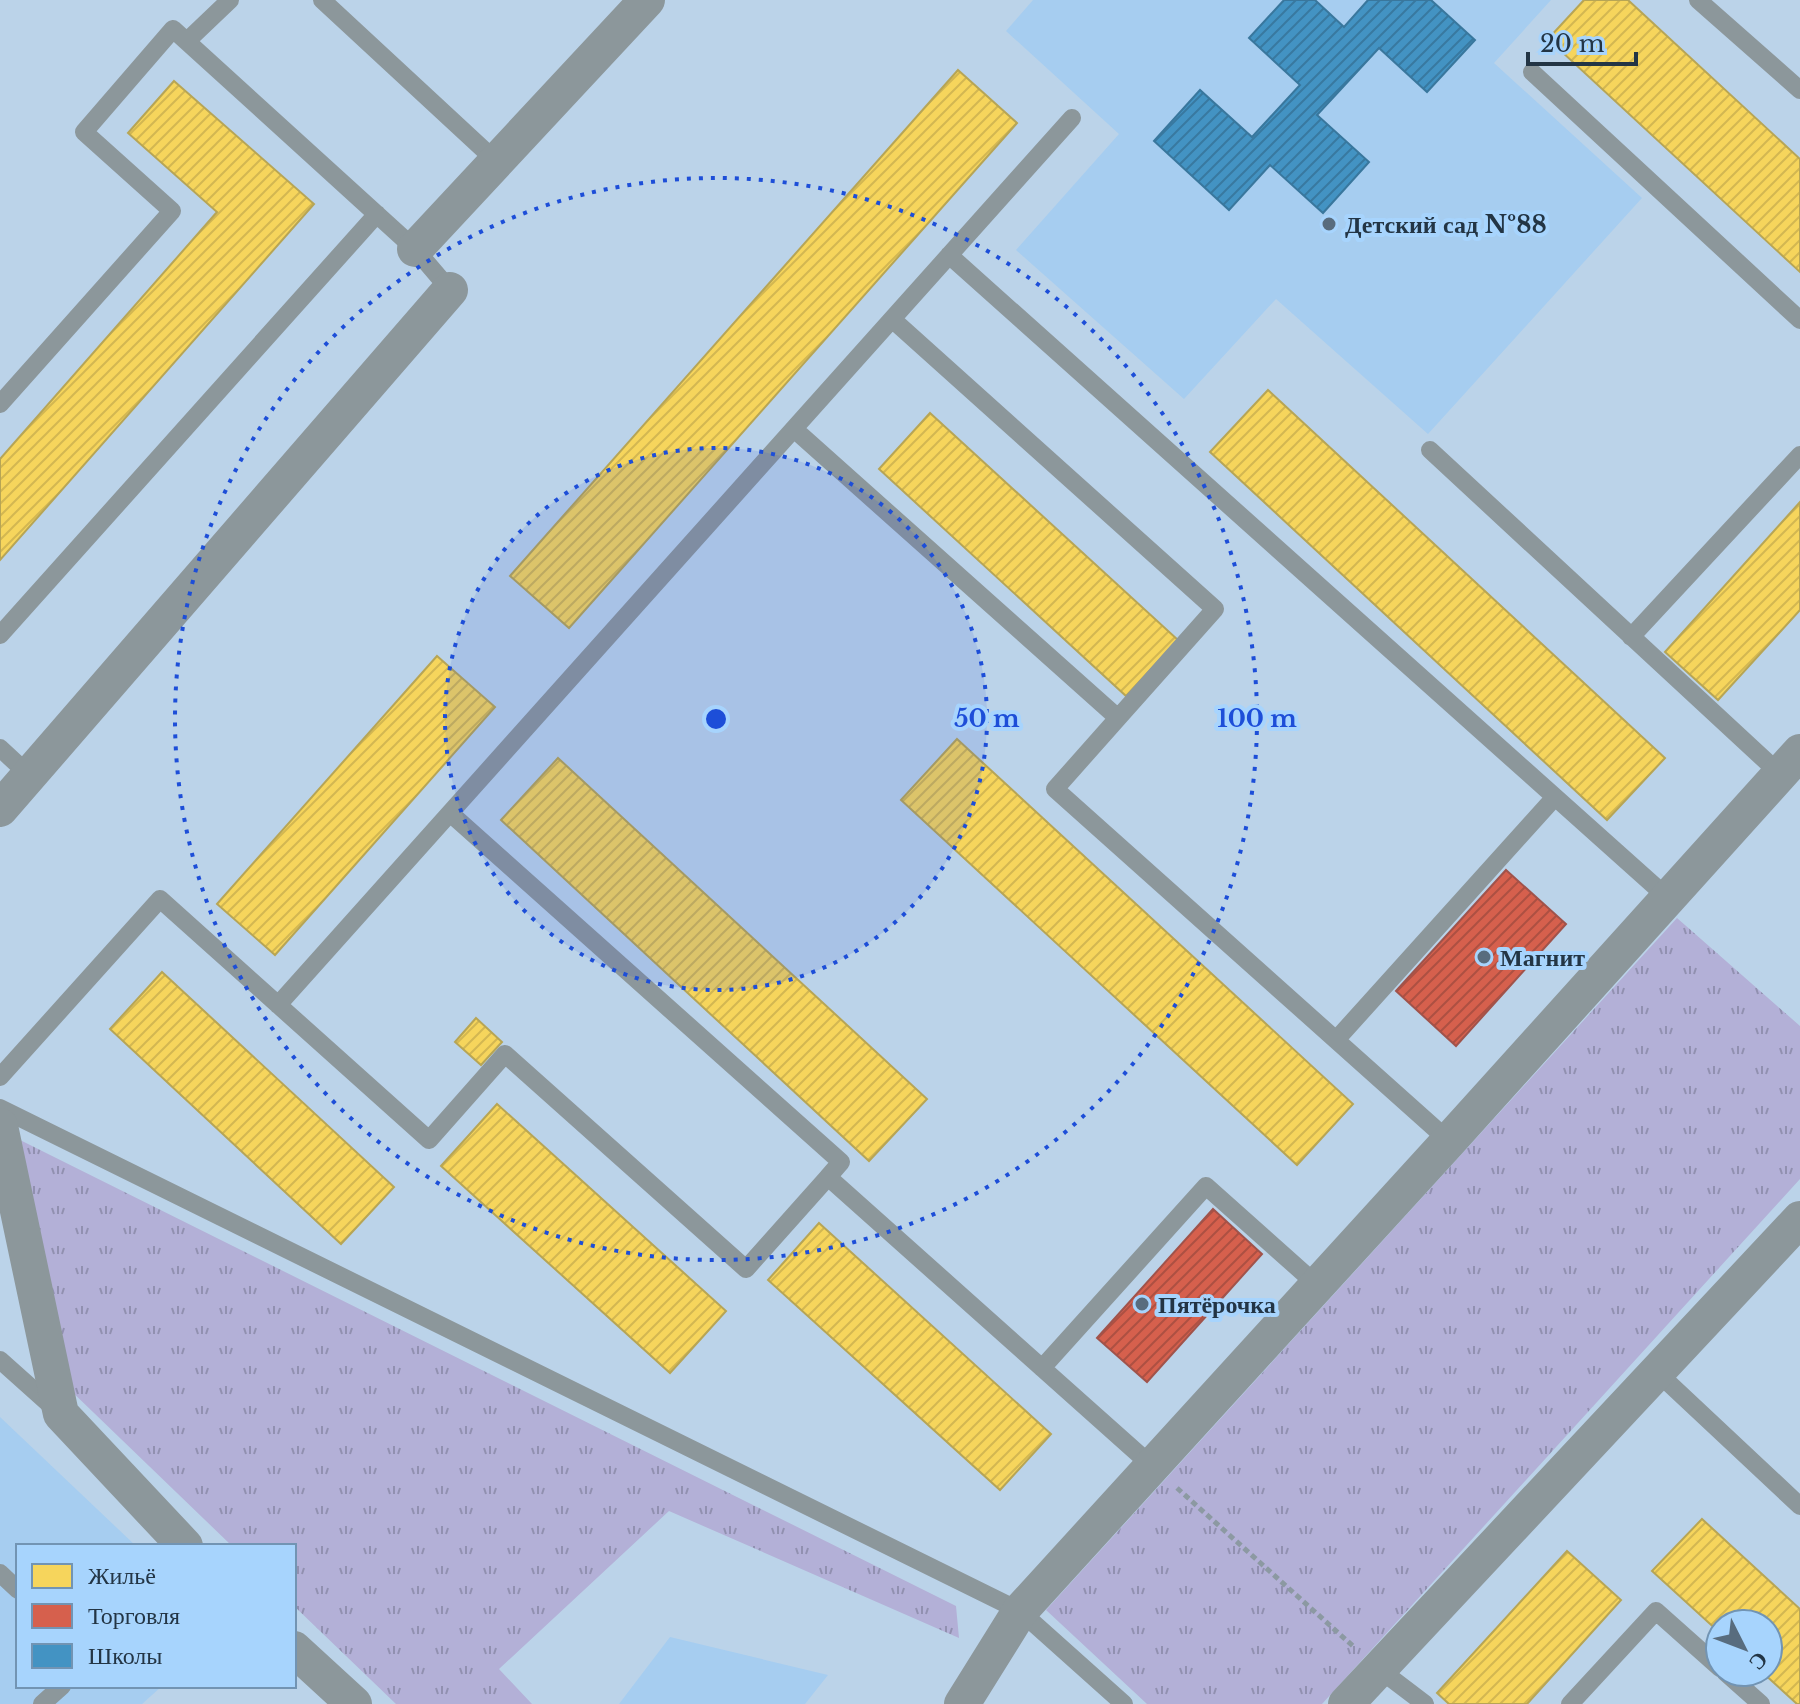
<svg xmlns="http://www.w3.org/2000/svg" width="1800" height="1704" font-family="'Libre Baskerville',serif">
	<defs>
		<pattern id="grass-tufts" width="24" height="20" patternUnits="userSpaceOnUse" patternTransform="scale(2)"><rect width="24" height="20" fill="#b3b0d7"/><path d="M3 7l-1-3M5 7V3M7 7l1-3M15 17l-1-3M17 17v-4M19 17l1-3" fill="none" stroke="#9190b0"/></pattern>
		<pattern id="homes-hatch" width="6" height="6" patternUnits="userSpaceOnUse" patternTransform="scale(2)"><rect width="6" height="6" fill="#f6d55c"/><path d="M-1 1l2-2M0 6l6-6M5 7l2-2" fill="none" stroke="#d3b751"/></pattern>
		<pattern id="shops-hatch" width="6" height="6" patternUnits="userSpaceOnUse" patternTransform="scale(2)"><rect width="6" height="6" fill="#d6604d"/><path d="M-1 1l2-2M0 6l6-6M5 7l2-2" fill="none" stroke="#ad5042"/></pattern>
		<pattern id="schools-hatch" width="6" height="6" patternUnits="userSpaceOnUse" patternTransform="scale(2)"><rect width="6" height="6" fill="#4393c3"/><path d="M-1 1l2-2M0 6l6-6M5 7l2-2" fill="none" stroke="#3879a0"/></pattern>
	</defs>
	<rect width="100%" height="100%" fill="#bbd3e9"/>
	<path fill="#a6cdf0" d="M1033 0H1551L1494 63 1642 198 1428 434 1276 299 1184 399 1016 250 1119 134 1006 31Z
		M0 1417 136 1546H18V1686H162L142 1704H0Z
		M670 1637 828 1675 805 1704H619Z"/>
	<path fill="url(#grass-tufts)" d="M1677 918 1800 1026V1179L1322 1704H1147L1046 1610Z
		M20 1140 956 1606 959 1638 669 1511 499 1669 532 1704H396L294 1606V1546H232L66 1386Z"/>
	<path fill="url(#homes-hatch)" stroke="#b7a555" stroke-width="2" d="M1584 0H1628L1800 159V272L1548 39Z
		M958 70 1017 123 569 628 510 576Z
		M174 81 314 204 0 560V459L217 212 128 133Z
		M1268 390 1665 758 1607 820 1210 452Z
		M930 413 1178 640 1126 696 879 469Z
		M1800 502V610L1718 700 1665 652Z
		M437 656 495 707 275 955 217 904Z
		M957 739 1353 1104 1297 1165 901 800Z
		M558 758 927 1099 869 1161 501 820Z
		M162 972 394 1187 341 1244 110 1029Z
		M476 1018 502 1042 481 1065 455 1042Z
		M497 1104 726 1311 670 1373 441 1166Z
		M819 1223 1051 1434 1000 1490 768 1280Z
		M1702 1519 1800 1609V1704H1797L1762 1672H1768V1624H1720V1633L1652 1571Z
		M1567 1551 1621 1600 1527 1704H1449L1437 1693Z"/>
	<path fill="url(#shops-hatch)" stroke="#a0534b" stroke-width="2" d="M1506 870 1566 924 1456 1046 1396 991Z
		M1213 1209 1262 1254 1147 1382 1097 1338Z"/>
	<path fill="url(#schools-hatch)" stroke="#39779d" stroke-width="2" d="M1284 0H1315L1344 27 1368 0H1431L1475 40 1427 92 1379 48 1317 115 1369 162 1323 213 1270 165 1229 210 1154 141 1200 90 1252 137 1300 85 1249 38Z"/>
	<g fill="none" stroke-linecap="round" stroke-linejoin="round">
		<path stroke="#8c99a2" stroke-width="5" stroke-dasharray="6 4" stroke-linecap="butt" d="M1177 1488 1354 1647"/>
		<path stroke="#8c979b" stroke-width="18" d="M322 0 497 162
			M1698 0 1800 90
			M187 41 230 0
			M1532 72 1800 320
			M949 255 1668 898
			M892 319 1215 609 1118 718
			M0 404 172 211 84 132 173 29 415 249 450 290
			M794 429 1118 718 1055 789 1449 1141
			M1430 450 1780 774
			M0 635 377 214
			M1631 637 1800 455
			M0 748 29 775
			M450 813 841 1162 828 1177
			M278 1005 1072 118
			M1336 1040 1555 797
			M0 1077 160 899 429 1140 505 1054 746 1269 828 1177 1152 1466
			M0 1108 1020 1611 1124 1704
			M0 1360 56 1410
			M1042 1368 1206 1186 1317 1285
			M1657 1372 1800 1506
			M0 1573 18 1590
			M1379 1669 1425 1704
			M1725 1672 1761 1704
			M42 1704 62 1686
			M1570 1704 1656 1611 1720 1668"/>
		<path stroke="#8c979b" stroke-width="36" d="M415 249 647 0
			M0 809 450 290
			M0 1126 61 1414 185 1546
			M294 1649 354 1704
			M962 1704 1020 1611 1449 1141 1800 752
			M1346 1704 1800 1219"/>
	</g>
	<circle cx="716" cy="719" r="271" fill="#1d4ed8" fill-opacity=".12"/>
	<g fill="none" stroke="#1d4ed8" stroke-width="4" stroke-dasharray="4 8">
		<circle cx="716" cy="719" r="271"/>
		<circle cx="716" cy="719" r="541"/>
	</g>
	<g fill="#586c7e" stroke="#a7d4fd" stroke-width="3">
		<circle cx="1329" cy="224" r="8"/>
		<circle cx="1484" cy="957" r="8"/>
		<circle cx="1142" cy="1304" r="8"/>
	</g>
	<g text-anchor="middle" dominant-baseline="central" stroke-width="8" stroke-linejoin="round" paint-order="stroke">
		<g font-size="24" font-weight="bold" fill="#233545" stroke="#a7d4fd" text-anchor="start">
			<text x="1345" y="224">Детский сад №88</text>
			<text x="1500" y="957">Магнит</text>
			<text x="1158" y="1304">Пятёрочка</text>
		</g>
	</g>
	<circle cx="716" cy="719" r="12" fill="#1d4ed8" stroke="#a7d4fd" stroke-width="4"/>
	<g font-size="24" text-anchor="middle" font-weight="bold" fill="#1d4ed8" stroke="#a7d4fd" stroke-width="8" stroke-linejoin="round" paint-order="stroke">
		<text x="987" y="727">50 m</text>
		<text x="1257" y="727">100 m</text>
	</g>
	<rect x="16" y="1544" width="280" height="144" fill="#a7d4fd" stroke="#7294b3" stroke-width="2"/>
	<rect x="32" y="1564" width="40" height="24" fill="#f6d55c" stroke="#7294b3" stroke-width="2"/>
	<text x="88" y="1584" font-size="24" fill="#233545">Жильё</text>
	<rect x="32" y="1604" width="40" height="24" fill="#d6604d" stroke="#7294b3" stroke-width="2"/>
	<text x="88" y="1624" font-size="24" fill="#233545">Торговля</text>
	<rect x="32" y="1644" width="40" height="24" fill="#4393c3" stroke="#7294b3" stroke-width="2"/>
	<text x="88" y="1664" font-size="24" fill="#233545">Школы</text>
	<g transform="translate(1744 1648) rotate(132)"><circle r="38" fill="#a7d4fd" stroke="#7294b3" stroke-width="2"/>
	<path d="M0-6L14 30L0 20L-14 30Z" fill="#586c7e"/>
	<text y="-12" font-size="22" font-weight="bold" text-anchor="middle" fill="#233545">С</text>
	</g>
	<path d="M1528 52v12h108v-12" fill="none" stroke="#233545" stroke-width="4"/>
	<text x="1540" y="52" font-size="24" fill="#233545" stroke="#a7d4fd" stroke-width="6" paint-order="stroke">20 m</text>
</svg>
